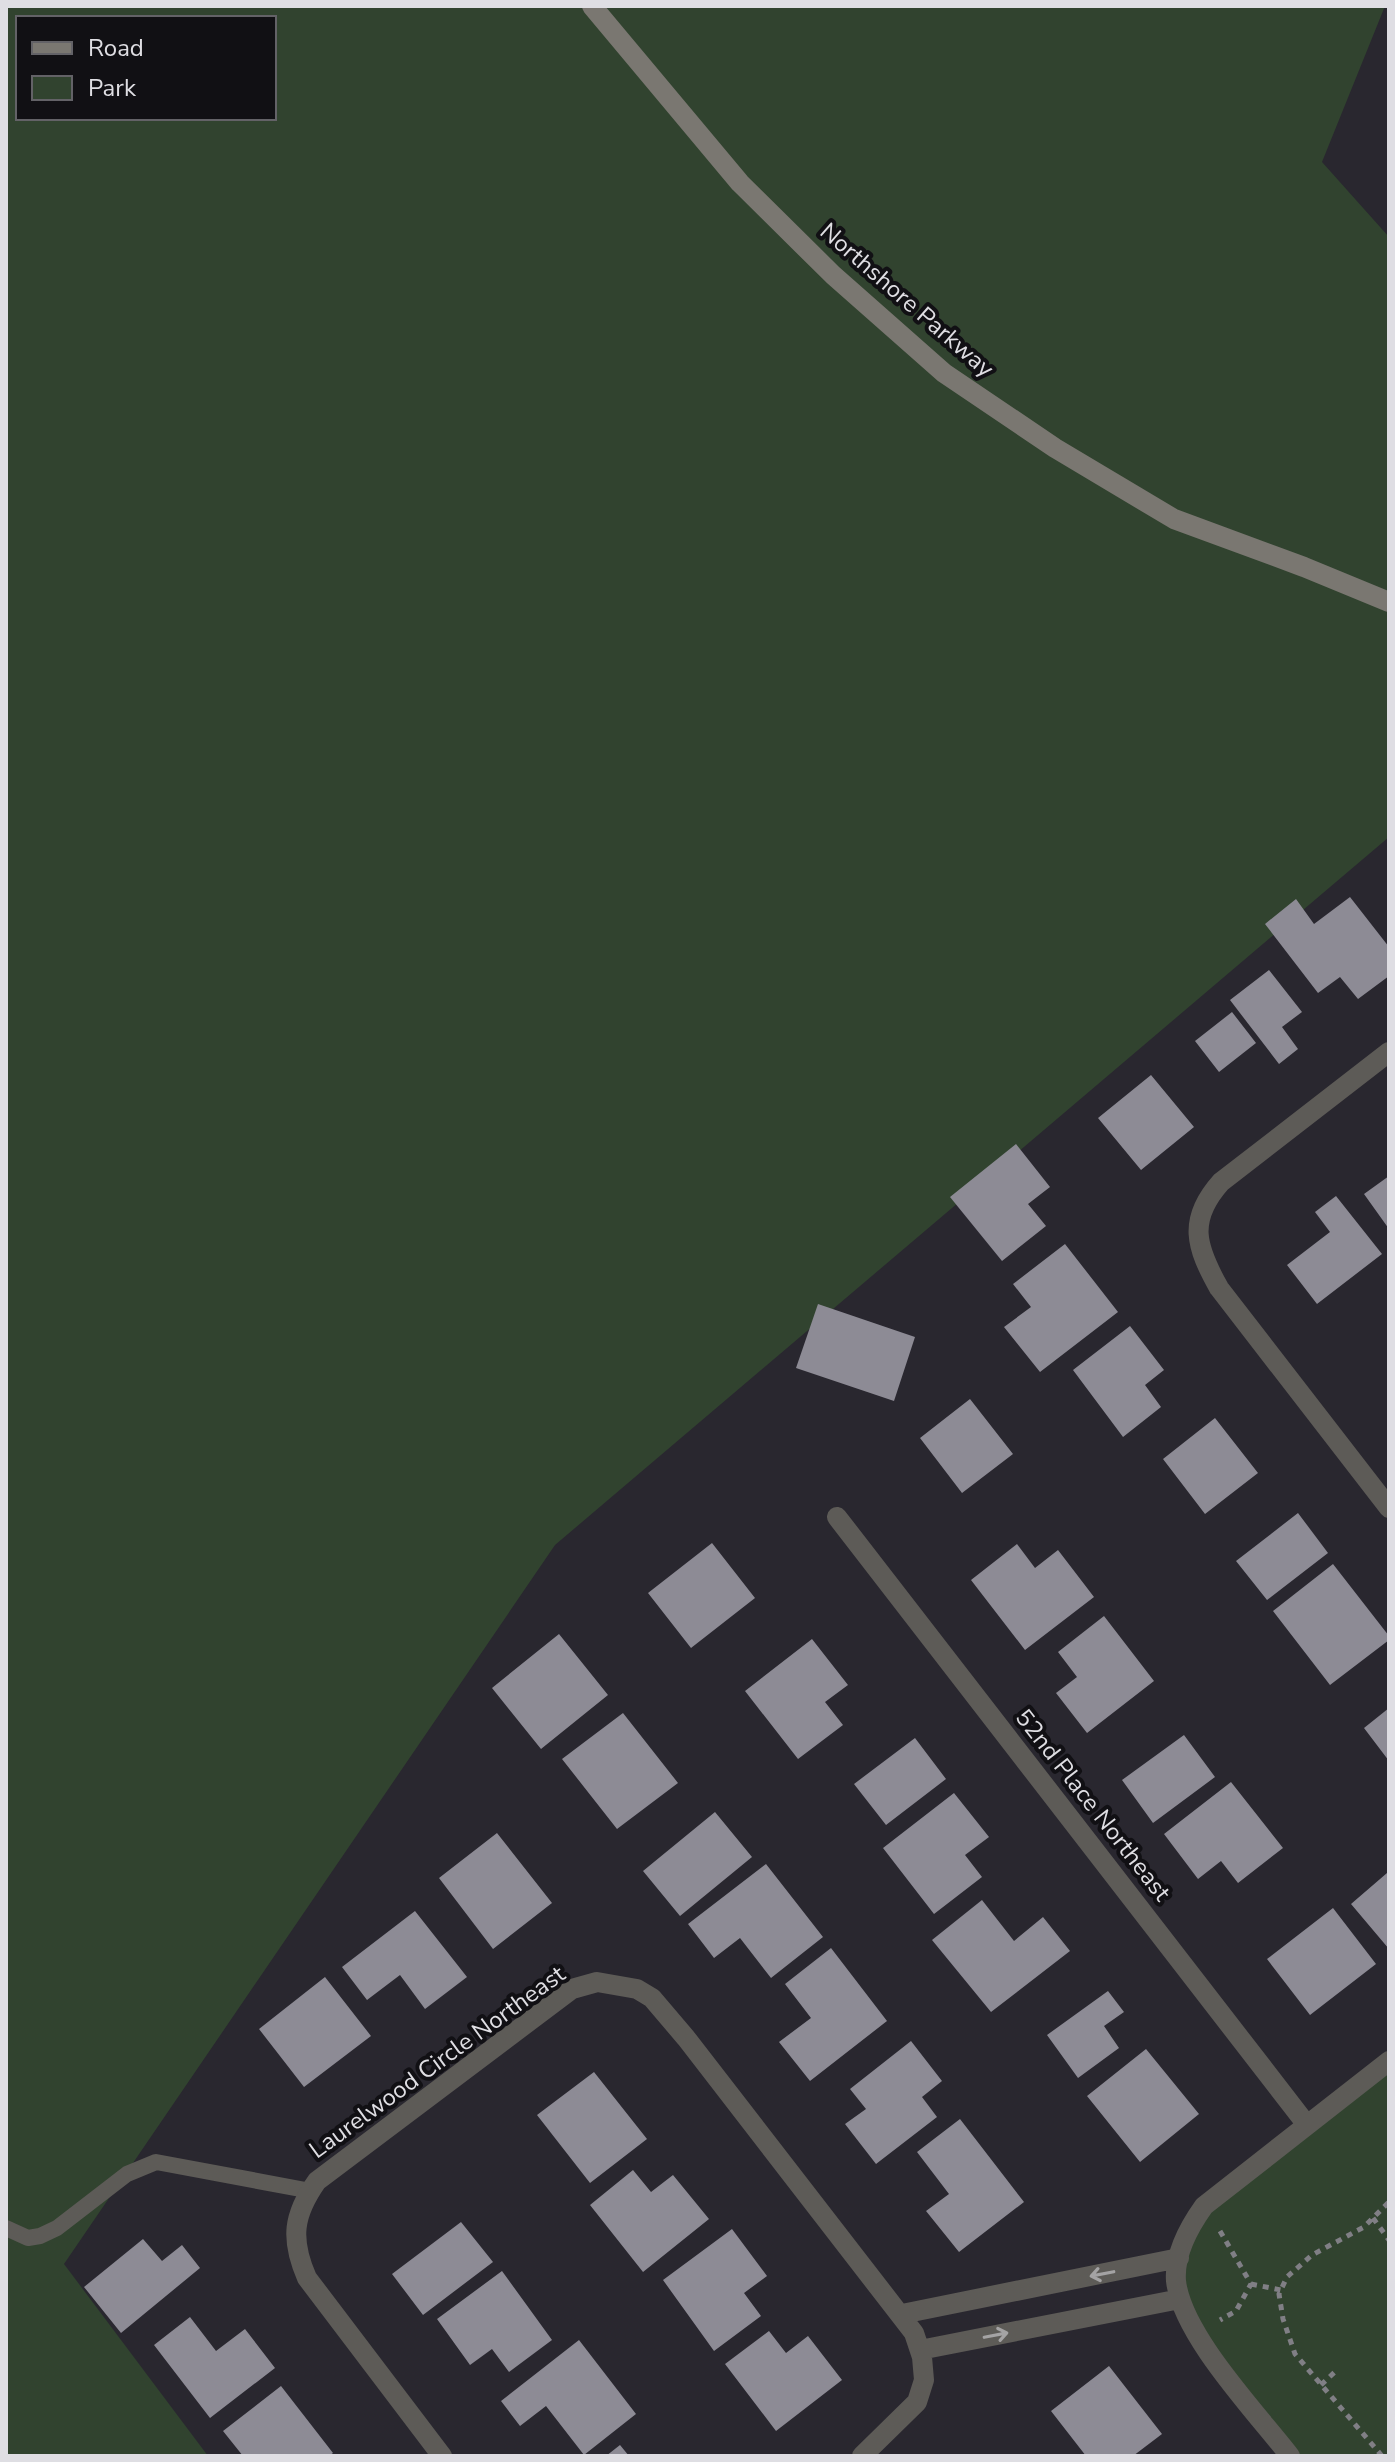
<svg xmlns="http://www.w3.org/2000/svg" width="1395" height="2462" font-family="'Nunito Sans',sans-serif">
	<rect width="100%" height="100%" fill="#29272f"/>
	<path fill="#31432f" fill-rule="evenodd" d="M6 6H1385L1322 162 1389 237V837L555 1545 64 2264 208 2456H6ZM18 18H274V118H18Z
		M1389 2061V2456H1290L1195 2335 1179 2258 1189 2227Z"/>
	<path fill="#8d8b95" d="M1350 897 1389 947V976L1358 999 1340 977 1318 993 1265 924 1296 899 1314 924Z
		M1269 970 1302 1012 1282 1027 1298 1049 1279 1064 1230 1000Z
		M1232 1012 1256 1043 1219 1072 1195 1041Z
		M1151 1075 1194 1127 1141 1170 1098 1118Z
		M1016 1144 1050 1187 1028 1204 1046 1226 1002 1261 950 1197Z
		M1389 1176V1229L1364 1194Z
		M1336 1196 1382 1254 1317 1304 1287 1265 1330 1232 1315 1212Z
		M1065 1244 1118 1312 1040 1372 1004 1327 1031 1307 1013 1284Z
		M818 1304 915 1337 894 1401 796 1368Z
		M1130 1326 1164 1370 1145 1385 1161 1407 1123 1437 1073 1370Z
		M970 1399 1013 1454 962 1493 920 1438Z
		M1215 1418 1258 1473 1205 1514 1163 1459Z
		M1298 1513 1328 1553 1267 1600 1236 1561Z
		M712 1543 755 1598 691 1648 648 1593Z
		M1017 1544 1035 1568 1058 1550 1094 1597 1025 1650 971 1580Z
		M1333 1564 1389 1636V1640L1330 1685 1273 1611Z
		M1104 1616 1154 1681 1087 1733 1056 1693 1077 1677 1058 1652Z
		M559 1634 608 1695 541 1749 492 1688Z
		M812 1639 848 1685 825 1702 843 1725 798 1759 745 1691Z
		M1389 1708V1761L1364 1728Z
		M623 1713 678 1783 617 1829 562 1759Z
		M1184 1735 1215 1777 1153 1823 1122 1780Z
		M915 1738 946 1779 886 1825 854 1784Z
		M1231 1782 1283 1848 1238 1883 1221 1861 1198 1879 1164 1834Z
		M954 1793 989 1837 965 1855 982 1877 934 1914 883 1848Z
		M715 1812 752 1857 680 1916 643 1871Z
		M497 1833 552 1903 493 1949 439 1878Z
		M766 1864 823 1937 771 1978 740 1938 714 1958 688 1924Z
		M1387 1873 1389 1875V1949L1351 1904Z
		M982 1900 1014 1941 1043 1917 1070 1951 991 2012 932 1940Z
		M1333 1908 1376 1964 1310 2015 1267 1959Z
		M415 1911 467 1977 425 2009 400 1975 367 2000 342 1967Z
		M831 1948 887 2021 810 2081 779 2042 811 2018 785 1984Z
		M325 1977 371 2036 304 2087 259 2029Z
		M1108 1991 1124 2012 1104 2026 1119 2048 1078 2078 1047 2035Z
		M911 2041 942 2081 922 2097 937 2117 876 2164 845 2124 866 2109 850 2089Z
		M1146 2049 1199 2114 1140 2162 1087 2096Z
		M594 2072 647 2139 590 2183 537 2115Z
		M960 2119 1024 2202 959 2252 926 2211 949 2194 917 2152Z
		M633 2170 651 2192 673 2175 709 2219 643 2272 590 2205Z
		M461 2222 493 2262 423 2315 392 2274Z
		M732 2229 767 2276 744 2293 761 2316 714 2351 663 2280Z
		M143 2239 162 2261 182 2245 200 2268 121 2333 84 2287Z
		M502 2271 552 2340 509 2372 492 2349 470 2365 437 2319Z
		M190 2317 216 2351 245 2329 275 2368 210 2418 154 2345Z
		M769 2331 786 2353 808 2336 842 2380 776 2431 725 2364Z
		M579 2340 636 2414 584 2455 546 2406 520 2426 501 2401Z
		M1109 2366 1162 2434 1133 2456H1086L1051 2411Z
		M281 2386 333 2453 329 2456H243L223 2431Z
		M620 2445 629 2456H606Z"/>
	<g fill="none" stroke-linecap="round" stroke-linejoin="round">
		<path stroke="#807f85" stroke-width="5" stroke-dasharray="6 6" stroke-linecap="butt" d="M1373 2218 1389 2240
			M1220 2231 1251 2284 1236 2311 1220 2320
			M1251 2284 1281 2290
			M1321 2385 1338 2369
			M1382 2456 1295 2354 1283 2319 1279 2294 1287 2277 1312 2255 1364 2227 1389 2202"/>
		<path stroke="#5d5b57" stroke-width="16" d="M6 2228 28 2238 40 2236 57 2228 127 2174 156 2162 311 2191"/>
		<path stroke="#5d5b57" stroke-width="20" d="M1389 1052 1221 1182C1187 1220 1196 1247 1219 1288L1389 1508
			M837 1517 1307 2125
			M902 2314 1179 2258
			M920 2350 1180 2299
			M442 2456 307 2278C290 2239 293 2215 317 2181L572 1989 597 1982 637 1989 652 1998 686 2038 914 2333 922 2357 924 2380 917 2402 862 2456
			M1290 2456C1256 2412 1182 2335 1176 2281 1174 2255 1189 2227 1204 2206L1389 2061"/>
		<path stroke="#7a7771" stroke-width="20" d="M592 6 740 183 833 275 944 373 1055 448 1174 519 1304 567 1389 602"/>
	</g>
	<defs><path id="oneway-shaft" d="M-6 0H5M1.5-3L5.5 0L1.5 3" fill="none" stroke-width="1.6" stroke-linecap="round" stroke-linejoin="round" transform="scale(2)"/></defs>
	<g stroke="#a4a3a4">
		<use href="#oneway-shaft" transform="translate(1102 2274) rotate(169)"/>
		<use href="#oneway-shaft" transform="translate(996 2335) rotate(-11)"/>
	</g>
	<g text-anchor="middle" dominant-baseline="central" stroke-width="8" stroke-linejoin="round" paint-order="stroke">
		<g font-size="24" fill="#dfdee3" stroke="#111014">
			<text transform="translate(907 300) rotate(41)">Northshore Parkway</text>
			<text transform="translate(1093 1805) rotate(52)">52nd Place Northeast</text>
			<text transform="translate(437 2062) rotate(-36)">Laurelwood Circle Northeast</text>
		</g>
	</g>
	<rect width="1395" height="2462" fill="none" stroke="#dfdee3" stroke-width="16"/>
	<rect x="16" y="16" width="260" height="104" fill="#111014" stroke="#636267" stroke-width="2"/>
	<rect x="32" y="42" width="40" height="12" fill="#7a7771" stroke="#636267" stroke-width="2"/>
	<text x="88" y="56" font-size="24" fill="#dfdee3">Road</text>
	<rect x="32" y="76" width="40" height="24" fill="#31432f" stroke="#636267" stroke-width="2"/>
	<text x="88" y="96" font-size="24" fill="#dfdee3">Park</text>
</svg>
